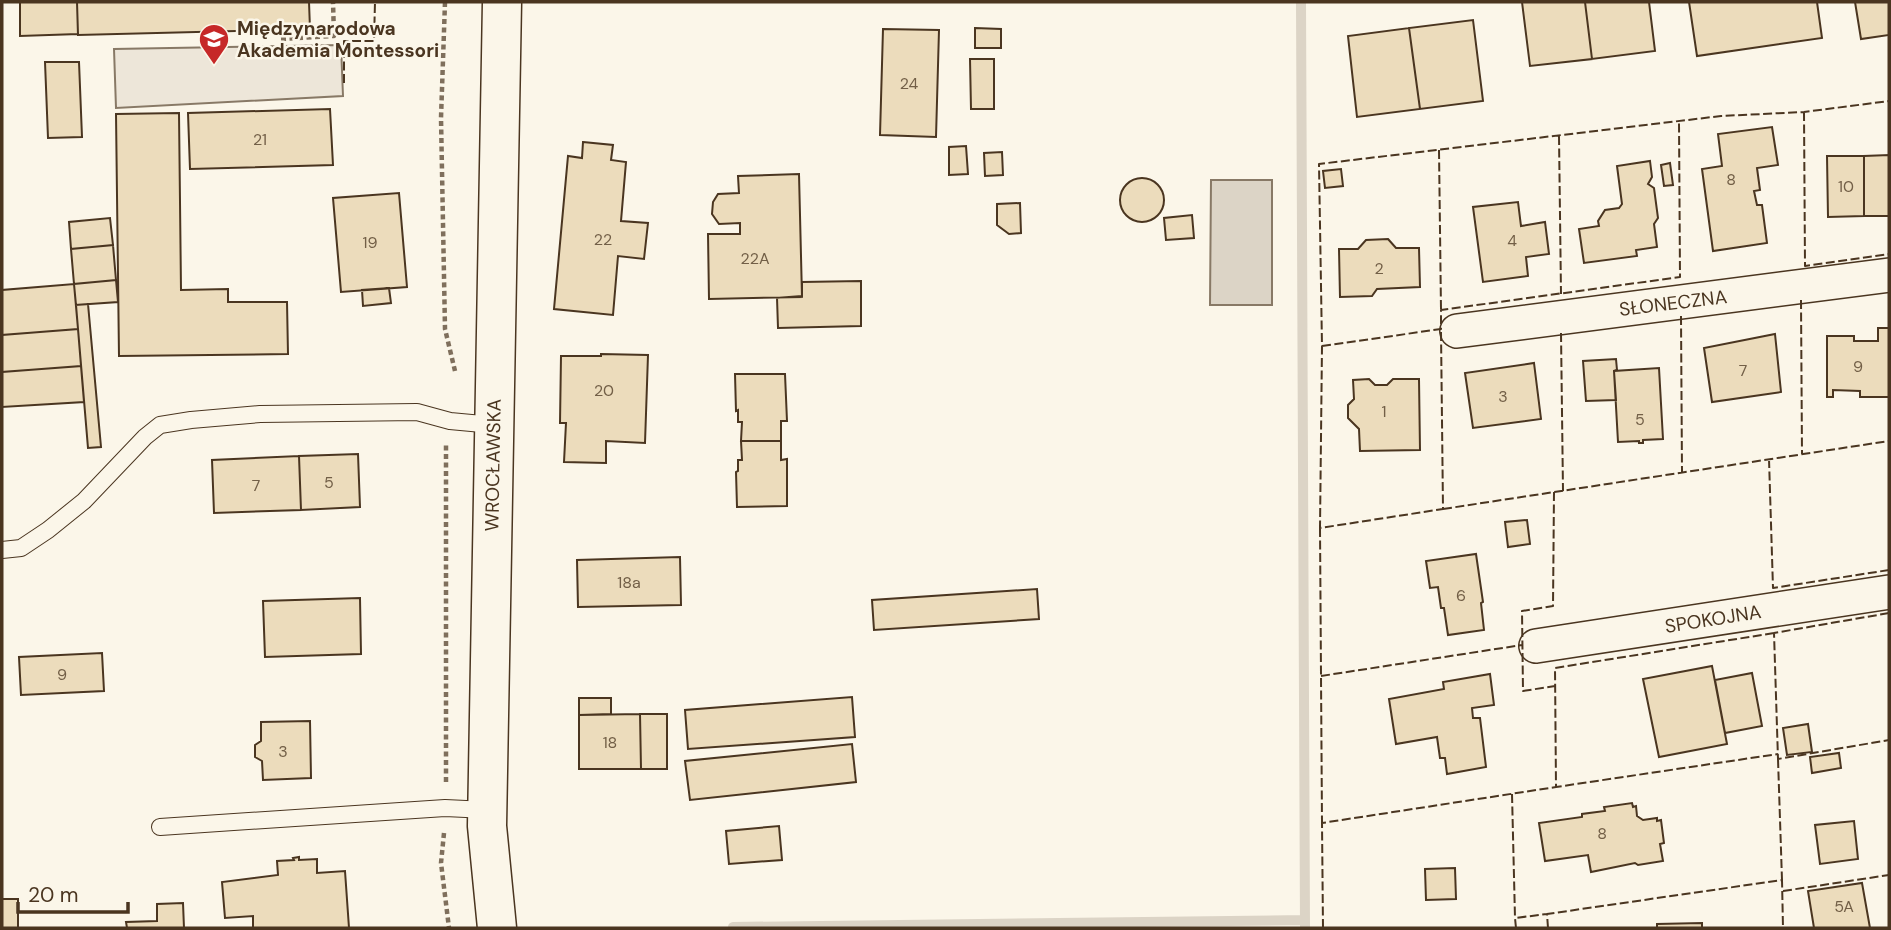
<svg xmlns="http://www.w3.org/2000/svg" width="1891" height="930" font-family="'DM Sans',sans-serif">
	<rect width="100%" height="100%" fill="#fbf6e9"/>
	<path fill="#ede6d9" stroke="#887966" stroke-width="2" d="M341 45 343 96 116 108 114 49Z"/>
	<path fill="#dcd4c6" stroke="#887966" stroke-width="2" d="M1211 180H1272V305H1210Z"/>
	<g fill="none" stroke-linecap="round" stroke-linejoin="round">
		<path stroke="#dcd4c6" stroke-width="10" d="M1301 2 1305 928
			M733 927 1305 920"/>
	</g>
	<path fill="#ecdcbc" stroke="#4a3520" stroke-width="2" d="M20 2H77L78 34 20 36Z
		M77 2H309L310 29 78 35Z
		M1522 2H1585L1592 59 1530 66Z
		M1585 2H1649L1655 51 1592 59Z
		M1689 2H1817L1822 38 1697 56Z
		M1855 2H1889V35L1861 39Z
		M1473 20 1483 101 1420 109 1409 28Z
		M975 28 1001 29V48H975Z
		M1409 28 1420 109 1357 117 1348 36Z
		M883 29 939 30 936 137 880 135Z
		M970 59H994V109H971Z
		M45 62H79L82 137 48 138Z
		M330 109 333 165 190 169 188 113Z
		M179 113 181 290 228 289V302H287L288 354 119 356 116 114Z
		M1772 127 1778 165 1757 168 1760 190 1754 191 1757 205H1762L1767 243 1713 251 1702 169 1722 166 1718 134Z
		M583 142 613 145 611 160 626 162 621 221 648 223 644 259 618 256 613 315 554 309 568 156 582 158Z
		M966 146 968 174 949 175V147Z
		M1002 152 1003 175 985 176 984 153Z
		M1889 155V216H1864V156Z
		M1827 156H1864V216L1828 217Z
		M1650 161 1652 177 1648 184 1654 188 1658 218 1654 224 1657 247 1636 250 1637 256 1584 263 1579 229 1599 226 1598 221 1605 210 1619 208 1622 204 1617 166Z
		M1670 163 1673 185 1664 186 1661 165Z
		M1341 169 1343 186 1325 188 1323 171Z
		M799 174 802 297 709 299 708 234H740V223L719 224 712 214 713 202 718 194 739 193 738 176Z
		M1120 200a22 22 0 1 1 44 0a22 22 0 1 1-44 0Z
		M399 193 407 287 341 292 333 198Z
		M1518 202 1521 226 1545 222 1549 254 1526 257 1528 276 1483 282 1473 207Z
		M1020 203 1021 233 1009 234 997 225V204Z
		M1192 215 1194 238 1166 240 1164 218Z
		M110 218 113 245 71 249 69 222Z
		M1388 239 1396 248H1419L1420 287 1377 289 1372 296 1340 297 1339 249H1358L1366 240Z
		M113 245 116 280 74 284 71 249Z
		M116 280 118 302 76 305 74 284Z
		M861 281V326L778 328 777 298 802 296V282Z
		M74 284 78 329 2 335V290Z
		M389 288 391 303 363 306 362 290Z
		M88 304 101 447 88 448 76 305Z
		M1878 328H1889V397H1860V391L1833 390V397H1827V336H1854V341H1878Z
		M78 329 81 366 2 372V335Z
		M1775 334 1781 392 1712 402 1704 348Z
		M601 354 648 355 645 443 606 441V463L564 462 566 423H560L561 356H601Z
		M1616 359 1617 370 1614 371 1616 400 1586 401 1583 361Z
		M1534 363 1541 419 1473 428 1465 373Z
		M81 366 84 402 2 407V372Z
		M1659 368 1663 439 1643 440V443H1639V441L1618 442 1614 371Z
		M735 374H785L787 421H781V441H741L742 422H738V410L736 411Z
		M1369 379 1375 385H1387L1393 379H1419L1420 450 1360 451 1359 429 1348 418V405L1354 399 1353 380Z
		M741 441H781V460L787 459V506L737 507 736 472 738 471V460H742Z
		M358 454 360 507 301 510 299 456Z
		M299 456 301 510 214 513 212 460Z
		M1527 520 1530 544 1508 547 1505 522Z
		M1476 554 1483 602 1481 603 1484 630 1448 635 1444 608H1441L1438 587 1430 588 1426 561Z
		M680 557 681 605 578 607 577 560Z
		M1037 589 1039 619 874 630 872 600Z
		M360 598 361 654 265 657 263 601Z
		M102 653 104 691 21 695 19 657Z
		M1712 666 1727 744 1659 757 1643 679Z
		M1752 673 1762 726 1725 733 1715 680Z
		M1490 674 1494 705 1472 708 1473 718H1480L1486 767 1447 774 1445 758H1440L1437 737 1396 744 1389 699 1444 689 1443 682Z
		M852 697 855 737 688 749 685 710Z
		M579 698H611V714L579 715Z
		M640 714H667V769H641Z
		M640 714 641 769H579V715Z
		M310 721 311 778 263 780 262 761 255 757V745L261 741V722Z
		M1808 724 1812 752 1787 755 1783 728Z
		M852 744 856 782 690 800 685 761Z
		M1839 753 1841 768 1812 773 1810 757Z
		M1632 803 1633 807 1636 806 1637 816 1643 820 1657 818V821L1661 820 1664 843 1660 844 1663 861 1638 865 1635 863 1591 872 1588 855 1545 861 1539 823 1582 817V814L1605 811 1604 807Z
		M1854 821 1858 859 1820 864 1815 825Z
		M779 826 782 860 729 864 726 831Z
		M299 857V860L317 859V873L345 871 349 928H253V916L225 918 222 882 278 875 277 861 294 860 293 858Z
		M1455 868 1456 899 1426 900 1425 869Z
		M1862 883 1870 928H1814L1808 891Z
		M2 899H18V928H2Z
		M183 903 184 928H127L126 922 157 921V904Z
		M1702 923V928H1657V924Z"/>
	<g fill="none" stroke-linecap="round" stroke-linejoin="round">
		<g stroke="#4a3520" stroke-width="18">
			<path id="lane" d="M2 550 21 548 48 530 84 501 145 437 160 425 191 420 260 414 417 412 450 421 493 425
				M160 827 445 808 487 810"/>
		</g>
		<g stroke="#4a3520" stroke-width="36">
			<path id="street" d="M1457 331 1889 275
				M1536 646 1889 592"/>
		</g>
		<g stroke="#4a3520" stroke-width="41">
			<path id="secondary" d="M497 928 487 826 502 2"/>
		</g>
		<path stroke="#7f6f5c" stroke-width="4.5" stroke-dasharray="5 3.5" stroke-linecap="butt" d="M445 2 441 118 445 329 455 371
			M281 39 334 36 333 2
			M446 782V445
			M444 833 441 863 449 928"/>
		<use href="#lane" stroke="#fbf6e9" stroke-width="16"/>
		<use href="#street" stroke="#fbf6e9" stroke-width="33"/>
		<use href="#secondary" stroke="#fbf6e9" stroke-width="38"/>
		<path stroke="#4a3520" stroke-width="2" stroke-dasharray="9 3.5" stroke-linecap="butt" d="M344 83V41H374L375 2
			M1804 112 1805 266 1889 254
			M1559 136 1561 294
			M1439 150 1441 310
			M1801 300 1802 454
			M1681 316 1682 473
			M1441 332 1443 509 1320 528 1322 346 1319 164 1721 116 1804 112 1889 101
			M1561 333 1563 491
			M1322 346 1441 329V310L1680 277 1679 121
			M1769 459 1773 588 1889 570
			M1554 492 1553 606 1522 611 1523 691 1555 686
			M1443 509 1889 441
			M1320 528 1322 823
			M1889 613 1774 633 1778 759 1889 740
			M1774 633 1555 668 1556 787 1778 754
			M1321 676 1522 645
			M1778 759 1782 880
			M1512 794 1515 918
			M1783 891 1889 875
			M1323 928 1322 823 1556 787
			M1516 928 1515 918 1547 914
			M1548 928 1547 914 1782 880 1783 928"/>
	</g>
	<defs>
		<g id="school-pin" transform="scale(1.575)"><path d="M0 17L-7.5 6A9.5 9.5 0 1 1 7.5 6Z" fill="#c62828" stroke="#fbf6e9"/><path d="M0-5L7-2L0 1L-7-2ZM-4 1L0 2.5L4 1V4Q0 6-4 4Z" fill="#fff"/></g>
	</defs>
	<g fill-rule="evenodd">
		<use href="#school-pin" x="214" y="39"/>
	</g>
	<g text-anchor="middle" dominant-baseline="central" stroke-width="5" stroke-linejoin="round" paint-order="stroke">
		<g font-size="16" fill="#725f47">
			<text x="909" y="83">24</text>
			<text x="260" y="139">21</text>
			<text x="1731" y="179">8</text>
			<text x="1846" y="186">10</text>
			<text x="603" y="239">22</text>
			<text x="1512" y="240">4</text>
			<text x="370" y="242">19</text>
			<text x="755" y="258">22A</text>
			<text x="1379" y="268">2</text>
			<text x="1858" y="366">9</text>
			<text x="1743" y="370">7</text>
			<text x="604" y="390">20</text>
			<text x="1503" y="396">3</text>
			<text x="1384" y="411">1</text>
			<text x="1640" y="419">5</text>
			<text x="329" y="482">5</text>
			<text x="256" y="485">7</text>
			<text x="629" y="582">18a</text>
			<text x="1461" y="595">6</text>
			<text x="62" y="674">9</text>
			<text x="610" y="742">18</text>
			<text x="283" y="751">3</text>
			<text x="1602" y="833">8</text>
			<text x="1844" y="906">5A</text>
		</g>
		<g font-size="19" font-weight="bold" fill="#4a3520" stroke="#fbf6e9" text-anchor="start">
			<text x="237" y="28">Międzynarodowa<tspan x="237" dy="22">Akademia Montessori</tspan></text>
		</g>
		<g font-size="19" fill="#4a3520" stroke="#fbf6e9">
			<text transform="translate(1673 303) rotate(-7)">SŁONECZNA</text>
			<text transform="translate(493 465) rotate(-89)">WROCŁAWSKA</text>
			<text transform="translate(1713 619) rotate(-9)">SPOKOJNA</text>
		</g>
	</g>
	<rect width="1891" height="930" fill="none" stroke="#4a3520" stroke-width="7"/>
	<path d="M18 902v10h110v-10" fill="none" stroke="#4a3520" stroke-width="3.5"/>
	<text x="28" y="902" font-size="21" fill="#4a3520" stroke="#fbf6e9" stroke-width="5" paint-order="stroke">20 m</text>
</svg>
